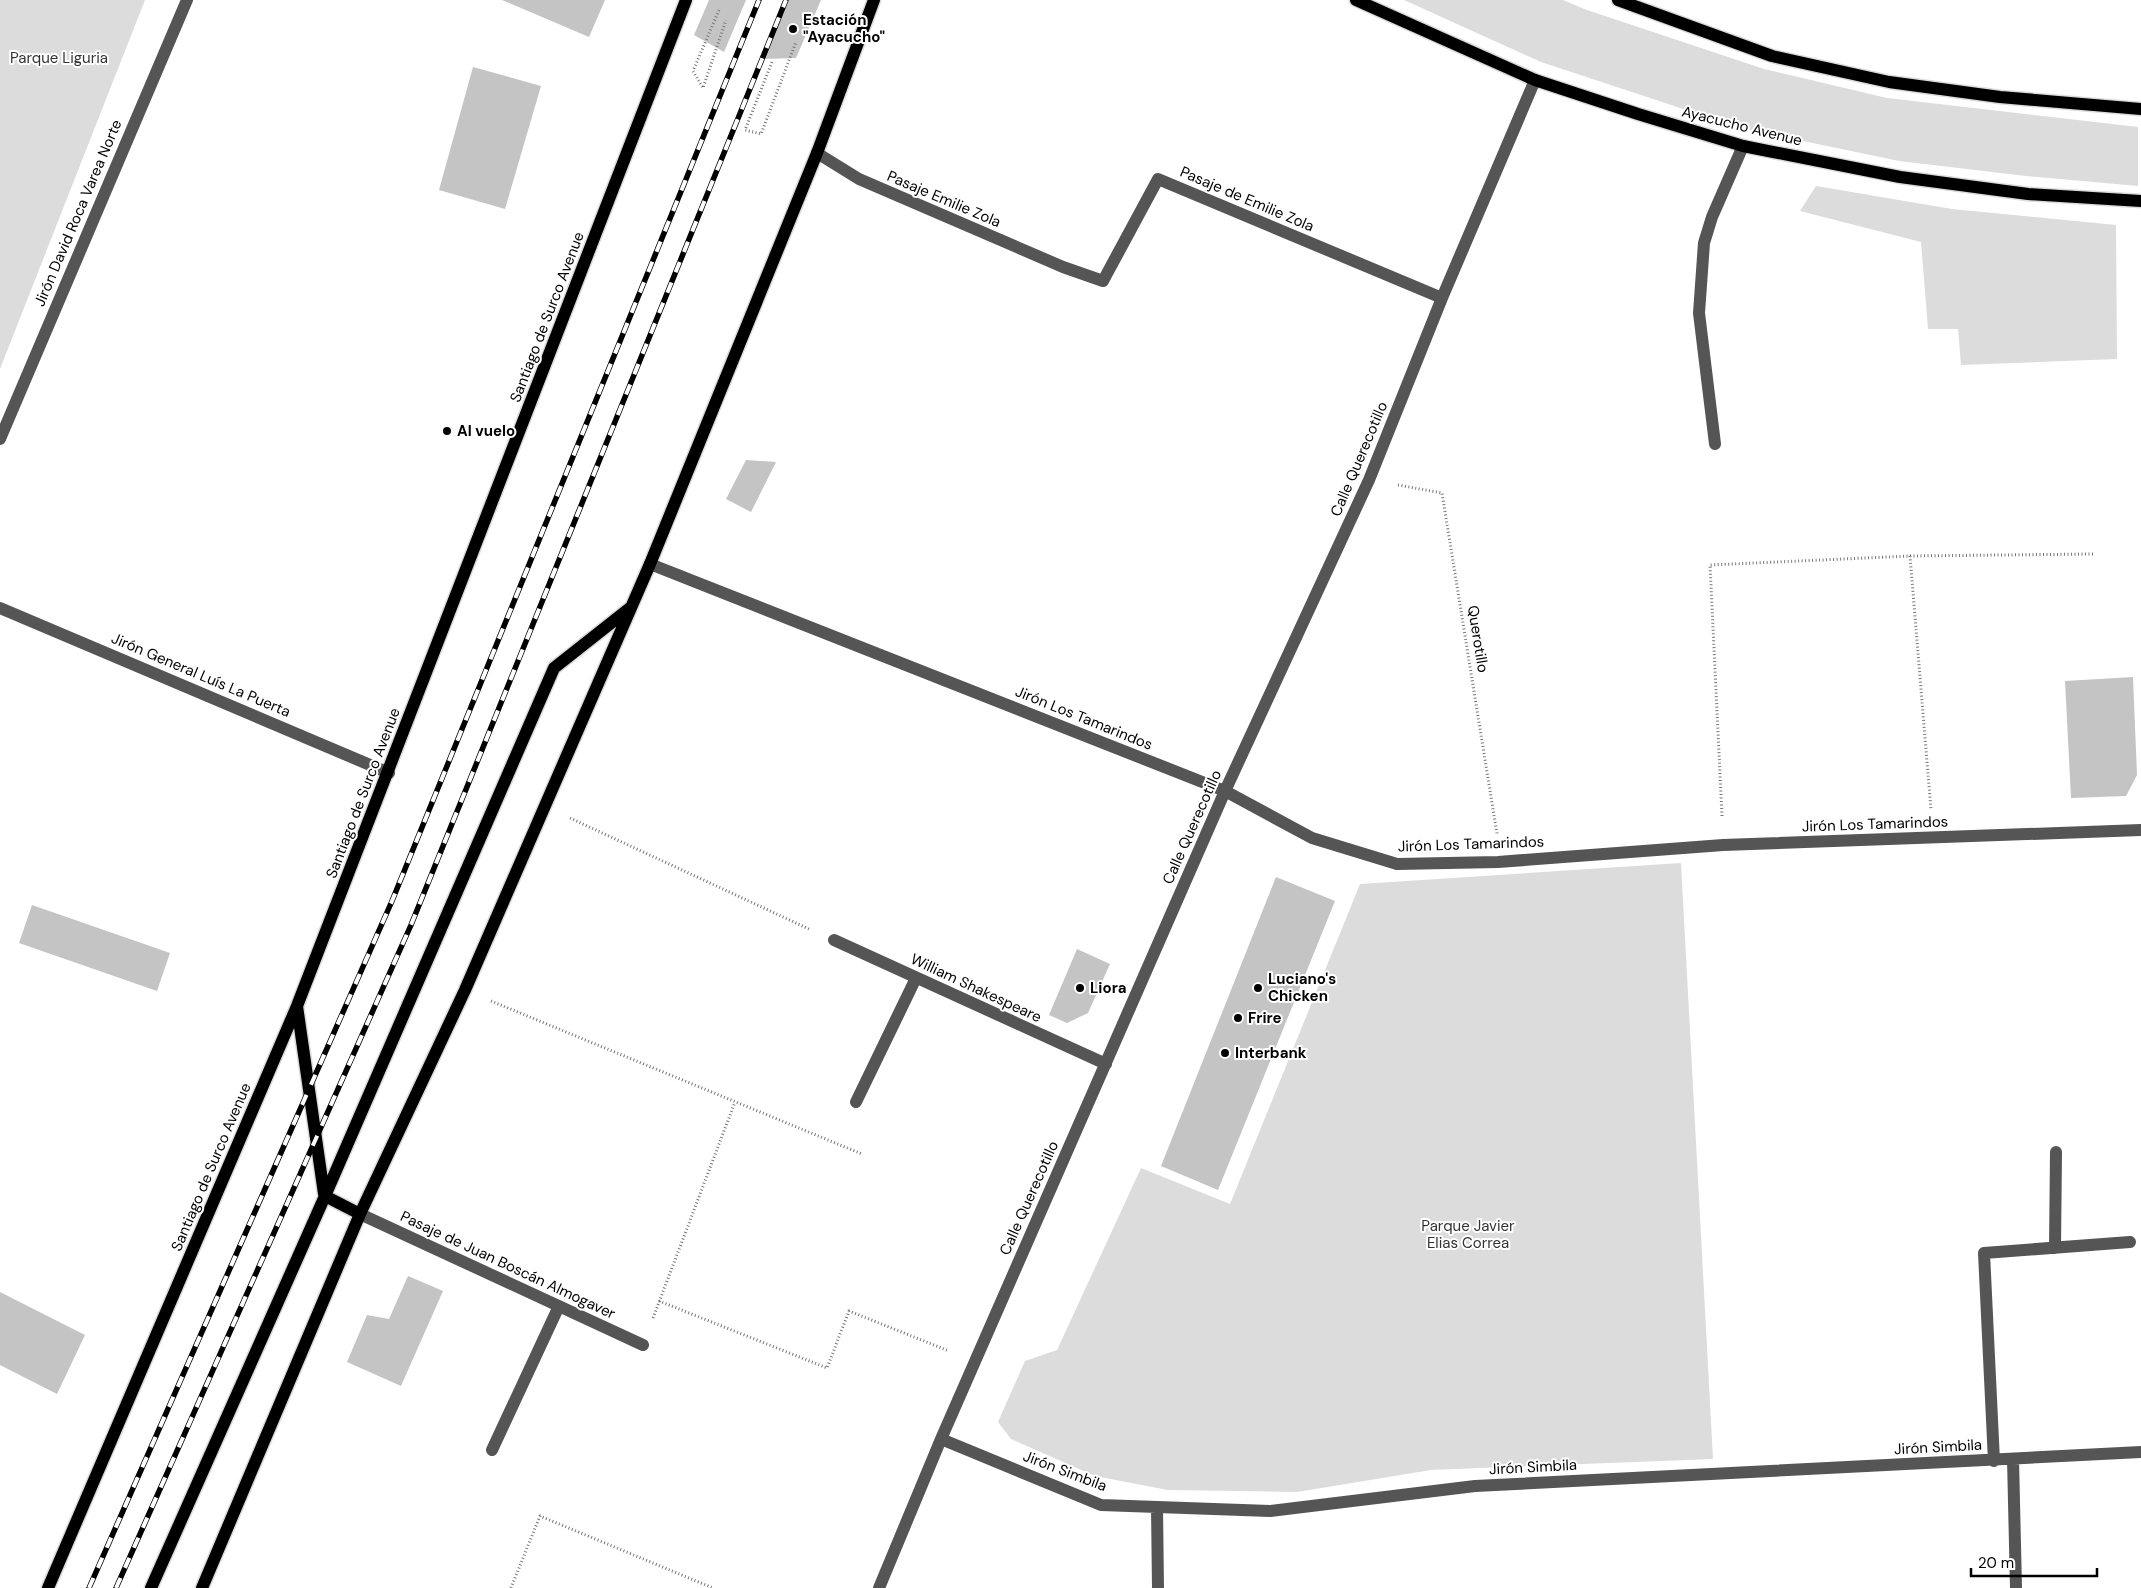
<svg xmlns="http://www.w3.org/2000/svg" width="2141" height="1588" font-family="'DM Sans',sans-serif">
	<rect width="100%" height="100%" fill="#fff"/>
	<path fill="#dcdcdc" d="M0 0H145L0 369Z
		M1404 0H1563L1584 9 1764 69 1887 98 2138 127V186L2026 176 1899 161 1741 128 1541 62Z
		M1816 186 1952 209 2116 225 2117 359 1961 365 1958 329H1928L1921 242 1800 211Z
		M1681 863 1713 1459 1431 1470 1297 1492 1168 1490 1095 1476 1011 1439 998 1422 1025 1361 1057 1350 1141 1168 1230 1204 1360 884Z"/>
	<path fill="#c4c4c4" d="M502 0H605L589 37Z
		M709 0H746L724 52 694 35Z
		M789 0H821L796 58 764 59Z
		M473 67 541 86 505 209 439 190Z
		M746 460 776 462 751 512 726 499Z
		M2133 677 2137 775 2126 796 2071 798 2065 681Z
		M1276 877 1335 901 1218 1190 1161 1166Z
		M32 905 170 953 157 991 19 943Z
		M1077 949 1110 964 1088 1013 1067 1023 1049 1015Z
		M408 1276 443 1291 401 1386 347 1362 367 1315 389 1319Z
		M0 1292 85 1335 57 1394 0 1365Z"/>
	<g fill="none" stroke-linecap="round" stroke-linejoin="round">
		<g stroke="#dbdbdb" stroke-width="15">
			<path id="major" d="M1356 0 1535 80 1638 114 1743 146 1900 177 2028 194 2141 201
				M1618 0 1772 56 1889 82 2000 97 2141 109
				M297 1006 324 1194
				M325 1196 360 1214
				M48 1588 297 1006 686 0
				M151 1588 325 1196 554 668 630 608
				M202 1588 360 1214 465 990 650 564 817 153 874 0"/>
		</g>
		<path stroke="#777" stroke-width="3" stroke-dasharray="1 2.5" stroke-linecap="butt" d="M719 10 693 71 703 88 726 20
			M772 62 745 130 761 134 796 42
			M1398 485 1442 493 1497 834
			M1910 556 1931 810
			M1722 816 1710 565 1910 556 2093 554
			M570 818 809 929
			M491 1001 862 1154
			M659 1301 827 1368 849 1311 949 1351
			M653 1318 735 1102
			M511 1588 540 1516 713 1588"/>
		<path stroke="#555" stroke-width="12" d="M817 153 859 179 1063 267 1103 281 1158 179 1442 298
			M0 439 187 0
			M1715 444 1699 313 1704 243 1712 217 1743 146
			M650 564 1225 791 1312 838 1397 864 1498 862 1723 845 2141 830
			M0 608 389 773
			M834 940 1106 1064
			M856 1102 916 978
			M360 1214 643 1345
			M2055 1248 2056 1152
			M941 1439 1101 1505 1270 1511 1475 1486 2141 1452
			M492 1450 559 1306
			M2013 1459 2016 1588
			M1994 1461 1984 1253 2130 1242
			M1157 1507 1158 1588
			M879 1588 941 1439 1225 791 1369 480 1442 298 1535 80"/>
		<use href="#major" stroke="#000" stroke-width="12"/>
		<g stroke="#000" stroke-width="5.5">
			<path id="rail" d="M89 1588 392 901 759 0
				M116 1588 411 925 786 0"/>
		</g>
		<use href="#rail" stroke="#fff" stroke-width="4" stroke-dasharray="11" stroke-linecap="butt"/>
	</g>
	<g fill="#000" stroke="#fff" stroke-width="2">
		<circle cx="793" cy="29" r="5"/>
		<circle cx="447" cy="431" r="5"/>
		<circle cx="1080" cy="988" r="5"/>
		<circle cx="1258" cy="988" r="5"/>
		<circle cx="1238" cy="1018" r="5"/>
		<circle cx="1225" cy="1053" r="5"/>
	</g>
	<g text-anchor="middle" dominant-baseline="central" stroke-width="4" stroke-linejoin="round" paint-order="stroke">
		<g font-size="15" font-weight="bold" fill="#000" stroke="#fff" text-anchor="start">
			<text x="803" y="20">Estación<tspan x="803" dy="17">"Ayacucho"</tspan></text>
			<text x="457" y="431">Al vuelo</text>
			<text x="1268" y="979">Luciano's<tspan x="1268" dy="17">Chicken</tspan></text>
			<text x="1090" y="988">Liora</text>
			<text x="1248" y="1018">Frire</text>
			<text x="1235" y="1053">Interbank</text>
		</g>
		<g font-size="15" fill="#333" stroke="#fff">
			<text x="59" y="58">Parque Liguria</text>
			<text x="1468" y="1226">Parque Javier<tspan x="1468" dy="17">Elias Correa</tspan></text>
		</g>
		<g font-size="15" fill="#000" stroke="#fff">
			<text transform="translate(1742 126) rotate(14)">Ayacucho Avenue</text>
			<text transform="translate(944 199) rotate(23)">Pasaje Emilie Zola</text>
			<text transform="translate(1247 199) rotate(23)">Pasaje de Emilie Zola</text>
			<text transform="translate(78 213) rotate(-67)">Jirón David Roca Varea Norte</text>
			<text transform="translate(547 317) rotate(-69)">Santiago de Surco Avenue</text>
			<text transform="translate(1359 459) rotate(-67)">Calle Querecotillo</text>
			<text transform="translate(1478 639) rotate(81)">Querotillo</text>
			<text transform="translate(201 675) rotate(23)">Jirón General Luís La Puerta</text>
			<text transform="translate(1084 718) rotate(22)">Jirón Los Tamarindos</text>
			<text transform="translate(363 793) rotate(-69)">Santiago de Surco Avenue</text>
			<text transform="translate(1875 824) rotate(-2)">Jirón Los Tamarindos</text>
			<text transform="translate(1192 827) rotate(-66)">Calle Querecotillo</text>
			<text transform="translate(1471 844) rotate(-2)">Jirón Los Tamarindos</text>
			<text transform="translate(976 988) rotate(25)">William Shakespeare</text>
			<text transform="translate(211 1167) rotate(-67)">Santiago de Surco Avenue</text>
			<text transform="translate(1029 1198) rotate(-66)">Calle Querecotillo</text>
			<text transform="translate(508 1265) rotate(25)">Pasaje de Juan Boscán Almogaver</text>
			<text transform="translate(1938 1447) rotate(-3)">Jirón Simbila</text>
			<text transform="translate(1533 1467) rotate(-3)">Jirón Simbila</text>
			<text transform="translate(1065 1471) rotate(21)">Jirón Simbila</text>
		</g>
	</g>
	<path d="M1971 1568v8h126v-8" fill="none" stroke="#000000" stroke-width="2.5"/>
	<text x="1978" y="1568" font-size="15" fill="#000000" stroke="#ffffff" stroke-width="4" paint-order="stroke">20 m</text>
</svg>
